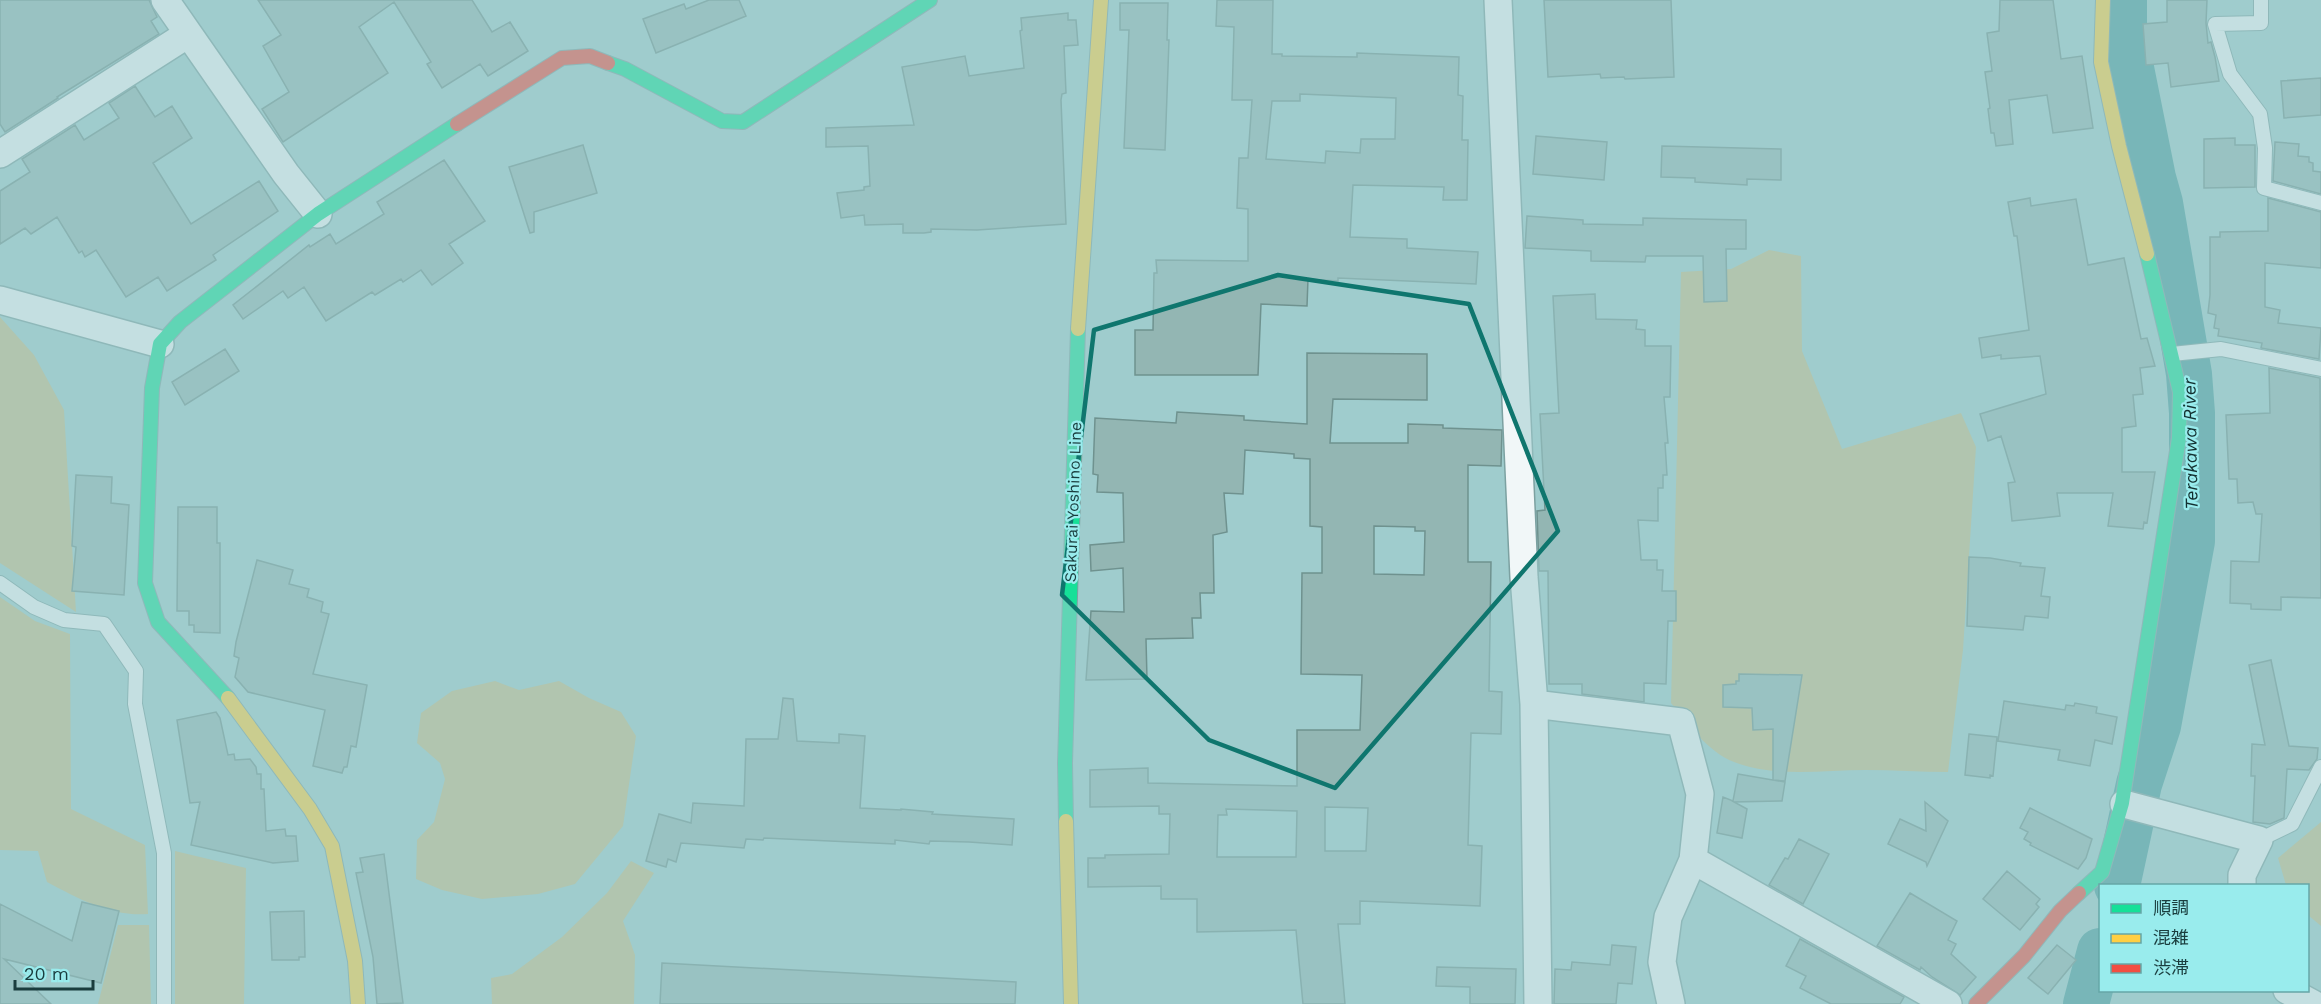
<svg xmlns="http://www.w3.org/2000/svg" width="2321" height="1004" font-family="'Work Sans','Noto Sans JP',sans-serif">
	<rect width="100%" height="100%" fill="#9fcccd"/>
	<path fill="#c7bd8a" d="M1769 250 1801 256 1802 351 1842 449 1961 413 1976 447 1963 650 1948 772C1921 772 1893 770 1866 770 1822 770 1776 778 1734 762 1708 752 1688 724 1671 703L1681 272 1731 269Z
		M0 317 34 355 64 410 76 612 0 563Z
		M0 597 35 621 70 634 71 809 145 845 148 914C112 917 79 899 47 882L38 851 0 850Z
		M495 681 519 690 559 681 589 698 621 712 636 736 623 826 575 884 538 894 482 899 442 890 416 879 417 840 434 822 445 779 440 763 417 743 421 713 452 691Z
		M2321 822V926L2308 915V886L2286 885 2278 858Z
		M175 851 246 868 244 1004H175Z
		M631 861 654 873 623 921 635 955 634 1004H492L491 978 512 974 562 937 607 893Z
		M118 925H149L151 1004H98Z"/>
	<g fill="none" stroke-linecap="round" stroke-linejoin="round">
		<path stroke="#4a9c9d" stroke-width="46" d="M2117 886 2139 784 2158 726 2192 541V413L2189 374 2160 203 2153 178 2124 33V0
			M2086 1004 2100 951"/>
	</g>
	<path fill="#93b6b3" stroke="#6f928f" stroke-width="1.5" fill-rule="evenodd" d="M0 0H149L157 17 151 21 159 34 57 97 58 98 5 132 0 124Z
		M258 0H472L492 32 510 22 528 51 488 76 480 64 442 88 427 64 431 62 394 2 359 27 388 73 283 142 262 109 289 92 263 46 281 35Z
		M709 0H739L746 16 656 53 643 19 684 4 686 9Z
		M1217 0H1273L1272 54H1282V56L1357 57V53L1459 57 1458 95 1463 96 1462 140H1468L1467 200H1443L1444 187 1353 185 1350 237 1407 239V248L1478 252 1476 284 1338 278V281L1308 279 1307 306 1261 304 1258 375H1135V330H1153L1154 273H1157L1156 260 1248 261V209L1237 208 1239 158H1248L1252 100H1232L1234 27 1216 26ZM1300 94 1396 98 1395 139H1361L1360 153 1326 151 1325 163 1266 159 1272 101H1300Z
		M1544 0H1671L1674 77 1625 79 1624 77 1601 78 1600 74 1548 77Z
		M2000 0H2053L2061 59 2082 56 2093 128 2053 133 2047 95 2009 100 2013 144 1996 146 1994 133H1991L1988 109 1990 108 1985 72 1992 71 1987 33 1999 31Z
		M2167 0H2207L2206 23 2208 43 2211 42 2215 57 2219 81 2171 87 2168 63 2146 65 2143 24 2167 22Z
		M1120 3H1168L1167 40H1169L1165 150 1124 148 1129 30H1120Z
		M1068 13V20H1076L1078 45 1064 46 1066 93 1062 94 1061 100 1066 224 977 230 931 229V232L924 233H903V224L865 225 864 215 841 218 837 193 864 190V187L870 186 868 146 826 147V128L914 125 902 67 965 56 969 76 1024 68 1020 31 1022 30 1021 18Z
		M2321 78V115L2284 118 2281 81Z
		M135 86 155 117 172 106 192 138 153 163 191 224 259 181 278 211 213 255 216 260 167 291 158 277 126 297 96 250 85 257 82 251 79 253 57 217 31 234 25 228 0 244V191L30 172 22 159 75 125 84 140 119 118 109 103Z
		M1536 136 1607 142 1604 180 1533 174Z
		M2235 138V145H2255V187L2204 188V139Z
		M2275 142 2299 144 2298 156 2309 157V162L2313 163V171L2321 172V194L2273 181Z
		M583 145 597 193 534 212V232L530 233 509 167Z
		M1662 146 1781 149V180L1747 179V185L1695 182V178L1661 177Z
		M444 160 485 221 449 244 463 263 432 285 421 270 403 282 401 279 375 295 372 292 326 321 304 287 288 298 283 291 243 319 233 305 309 245 310 247 330 234 336 244 384 214 377 202Z
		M2030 198 2031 206 2076 199 2088 265 2124 258 2141 339 2147 338 2155 366 2140 368 2143 394 2133 395 2136 426 2122 428V472H2155L2147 523 2144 522 2143 529 2108 526 2113 493H2057L2060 516 2012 521 2008 483 2015 482 2001 436 1988 441 1980 414 2046 394 2040 356 2001 359V355L1982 358 1979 338 2029 330 2017 236H2014L2008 202Z
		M2268 198 2321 212V268L2265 263V307L2280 310 2278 323 2321 328 2319 359 2261 348 2262 343 2218 336 2219 329 2214 328 2216 315 2208 313 2210 295V237H2220V232L2268 231Z
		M1527 216 1583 220V224L1643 225V218L1746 220V249H1726L1727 301 1704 302 1703 256H1646L1645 262 1591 261V251L1525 248Z
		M1595 294 1596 319 1637 320 1636 329 1645 330V346H1671L1670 397H1664L1668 443H1665L1667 475H1663V488H1658V521L1638 520 1641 560H1657V570H1663L1662 591H1676V621H1668L1666 684 1644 683V702L1582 694V684H1549L1548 571H1539L1537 511 1545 510 1540 414 1559 413 1553 296Z
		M225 349 239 371 185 405 172 382Z
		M1307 353 1427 354V400L1333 399 1330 443H1408V424L1443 425V428L1502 430 1501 466 1468 465V562H1491L1489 691 1502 692 1501 734 1471 733 1468 845 1482 846 1480 906 1360 901V924H1338L1345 1004H1303L1296 930 1197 932V899H1161V886L1088 887V858H1105V855L1169 854 1170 814H1159V806L1090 807V770L1148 768V783L1297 786V730H1360L1362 675 1301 674 1302 573H1322V527L1310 526V459L1294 458V454L1245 450 1243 494 1224 493 1227 532 1213 535 1214 593H1200L1201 618H1192L1193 638 1146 639 1147 679 1086 680 1091 611 1124 612 1123 568 1091 571 1090 545 1124 542 1123 493 1097 492 1098 475 1093 474 1095 418 1176 423 1177 412 1244 416V420L1307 424ZM1374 526 1415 527V531H1425L1424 575 1374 574ZM1325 807 1368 808 1366 851H1325ZM1226 809 1297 811 1296 857H1217L1218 815H1227Z
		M2269 368 2320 378 2321 598 2281 597V610L2251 609V604L2230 603 2231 561 2259 562 2262 514H2256L2253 502 2238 503 2237 479H2229L2226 415 2270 413Z
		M76 475 112 477 111 503 129 505 124 595 72 591 76 547 72 546Z
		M178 507H217V543H220V633L194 632V625H189V611H177Z
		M1969 557 1990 558 2021 563 2020 566 2045 568 2041 596 2050 597 2048 618 2025 616 2023 630 1967 626Z
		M257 560 293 570 289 584 309 589 307 597 323 602 321 612 329 614 313 674 367 685 356 747 351 746 347 767H344L342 773 313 766 325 710 248 692 235 677 239 658 234 656 236 642Z
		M2271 660 2289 746 2318 748 2317 759 2309 770 2287 769 2284 818 2270 824 2253 822 2255 776H2251L2252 744 2265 745 2249 665Z
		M1739 674 1802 675 1785 781 1773 780V729L1753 730 1752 708 1723 707V685L1736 684V681H1739Z
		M783 698 793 699 797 741 839 743V734L865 736 860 808 901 810V809L933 812 932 814 1014 819 1012 845 969 842 930 841 929 844 895 840V844L764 838 763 840 746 839 744 848 681 843 676 862 668 859 666 867 646 861 659 814 691 823 693 803 744 806 746 739H778Z
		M2004 701 2065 710 2066 705 2074 706 2075 703 2097 707 2096 713 2117 717 2112 744 2095 740 2090 766 2058 760 2060 750 1998 741Z
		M216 712 220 718 228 755 234 754 235 760 250 759 256 767 257 774H261V789H264L266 831 285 829 286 836H296L298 861 273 863 191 845 200 802 190 803 177 720Z
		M1969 734 1997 737 1993 776 1990 775V778L1965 775Z
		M1738 774 1785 782 1782 801 1734 802 1747 809 1742 838 1717 833 1723 797 1733 801Z
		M1925 802 1948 821 1927 866 1926 862 1888 844 1900 819 1926 831Z
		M2030 808 2092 839 2086 858 2078 869 2030 845 2031 843 2024 839 2028 832 2020 828Z
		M1799 839 1829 854 1803 904 1769 885 1785 858 1788 859Z
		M384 854 403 1003 377 1004 373 957 356 873 363 872 360 858Z
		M2007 871 2040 899 2036 904 2039 907 2020 930 1983 899Z
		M1910 893 1957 921 1948 940 1956 944 1951 954 1976 977 1960 995 1932 977 1921 967 1920 970 1877 946Z
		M82 902 119 911 101 983 4 959 51 1004H0V904L72 941Z
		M304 911 305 957H299V960H272L270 912Z
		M1800 939 1904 997 1900 1004H1831L1800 988 1806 976 1786 966Z
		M1612 945 1636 947 1632 984 1618 983 1616 1004H1554L1555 969 1571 970 1572 962 1610 965Z
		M2057 945 2076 960 2048 994 2028 978Z
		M662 963 1016 982 1015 1004H660Z
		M1437 967 1516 969 1515 1004H1470V987L1436 986Z"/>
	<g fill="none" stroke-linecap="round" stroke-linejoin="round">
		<g stroke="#7ca1a1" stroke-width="16">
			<path id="lane" d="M2261 0V23L2215 24 2230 74 2260 114 2265 148 2264 188 2321 203
				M2172 354 2221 349 2321 369
				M0 583 34 607 64 620 104 624 136 671 135 704 164 853V1004
				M2259 840 2292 824 2321 767"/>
		</g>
		<g stroke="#7ca1a1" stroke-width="30">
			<path id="street" d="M165 0 286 174 318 214
				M1498 0 1524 577 1534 704 1538 1004
				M0 154 188 34
				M0 300 160 344
				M1534 704 1681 722 1700 794 1693 860 1948 1004
				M2124 804 2259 840 2242 875V886
				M2287 990 2313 1004
				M1671 1004 1662 962 1668 917 1693 860"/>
		</g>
		<g stroke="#7ca1a1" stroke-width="16">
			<path id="fast" d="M608 63 625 69 722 121 743 122 930 0
				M228 698 158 622 145 583 152 388 160 344 180 322 318 214 457 124
				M1066 821 1065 763 1078 329
				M2079 893 2102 872 2122 803 2179 438 2180 392 2147 254"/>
		</g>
		<g stroke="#7ca1a1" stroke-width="16">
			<path id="slow" d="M2103 0 2101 62 2119 146 2147 254
				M1078 329 1101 0
				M228 698 310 809 332 846 355 961 358 1004
				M1066 821 1071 1004"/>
		</g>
		<g stroke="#7ca1a1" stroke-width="16">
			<path id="jam" d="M457 124 562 58 590 56 608 63
				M1976 1004 2024 956 2060 911 2079 893"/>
		</g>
		<use href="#lane" stroke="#f1f7f8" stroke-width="14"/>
		<use href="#street" stroke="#f1f7f8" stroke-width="27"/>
		<use href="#fast" stroke="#16e098" stroke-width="14"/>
		<use href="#slow" stroke="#ffcf43" stroke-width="14"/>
		<use href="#jam" stroke="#f24e42" stroke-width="14"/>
	</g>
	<path d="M0 0H2321V1004H0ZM1278 275 1469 304 1558 531 1335 788 1209 740 1062 595 1094 330Z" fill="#9fcccd" fill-opacity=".55" fill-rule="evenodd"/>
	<path fill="none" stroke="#0f766e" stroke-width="4.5" stroke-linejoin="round" d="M1278 275 1469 304 1558 531 1335 788 1209 740 1062 595 1094 330Z"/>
	<g text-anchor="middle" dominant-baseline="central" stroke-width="4.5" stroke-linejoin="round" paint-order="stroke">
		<g font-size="16" fill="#1a3d3e" stroke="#99eced">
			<text transform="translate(1073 502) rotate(-88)">Sakurai Yoshino Line</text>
		</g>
		<g font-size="18" font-style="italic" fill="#133030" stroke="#99eced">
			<text transform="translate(2190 444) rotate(-91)">Terakawa River</text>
		</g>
	</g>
	<rect x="2099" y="884" width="210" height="108" fill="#99eced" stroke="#66a6a7" stroke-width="1.5"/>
	<rect x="2111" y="904" width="30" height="9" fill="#16e098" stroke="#66a6a7" stroke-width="1.5"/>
	<text x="2153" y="914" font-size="18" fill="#1a3d3e">順調</text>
	<rect x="2111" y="934" width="30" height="9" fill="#ffcf43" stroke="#66a6a7" stroke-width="1.5"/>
	<text x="2153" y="944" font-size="18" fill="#1a3d3e">混雑</text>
	<rect x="2111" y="964" width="30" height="9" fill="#f24e42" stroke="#66a6a7" stroke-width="1.5"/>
	<text x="2153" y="974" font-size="18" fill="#1a3d3e">渋滞</text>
	<path d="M15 980v9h78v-9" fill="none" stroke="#1a3d3e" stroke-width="3"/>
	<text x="24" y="980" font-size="18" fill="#1a3d3e" stroke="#99eced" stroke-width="4.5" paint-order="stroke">20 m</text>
</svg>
